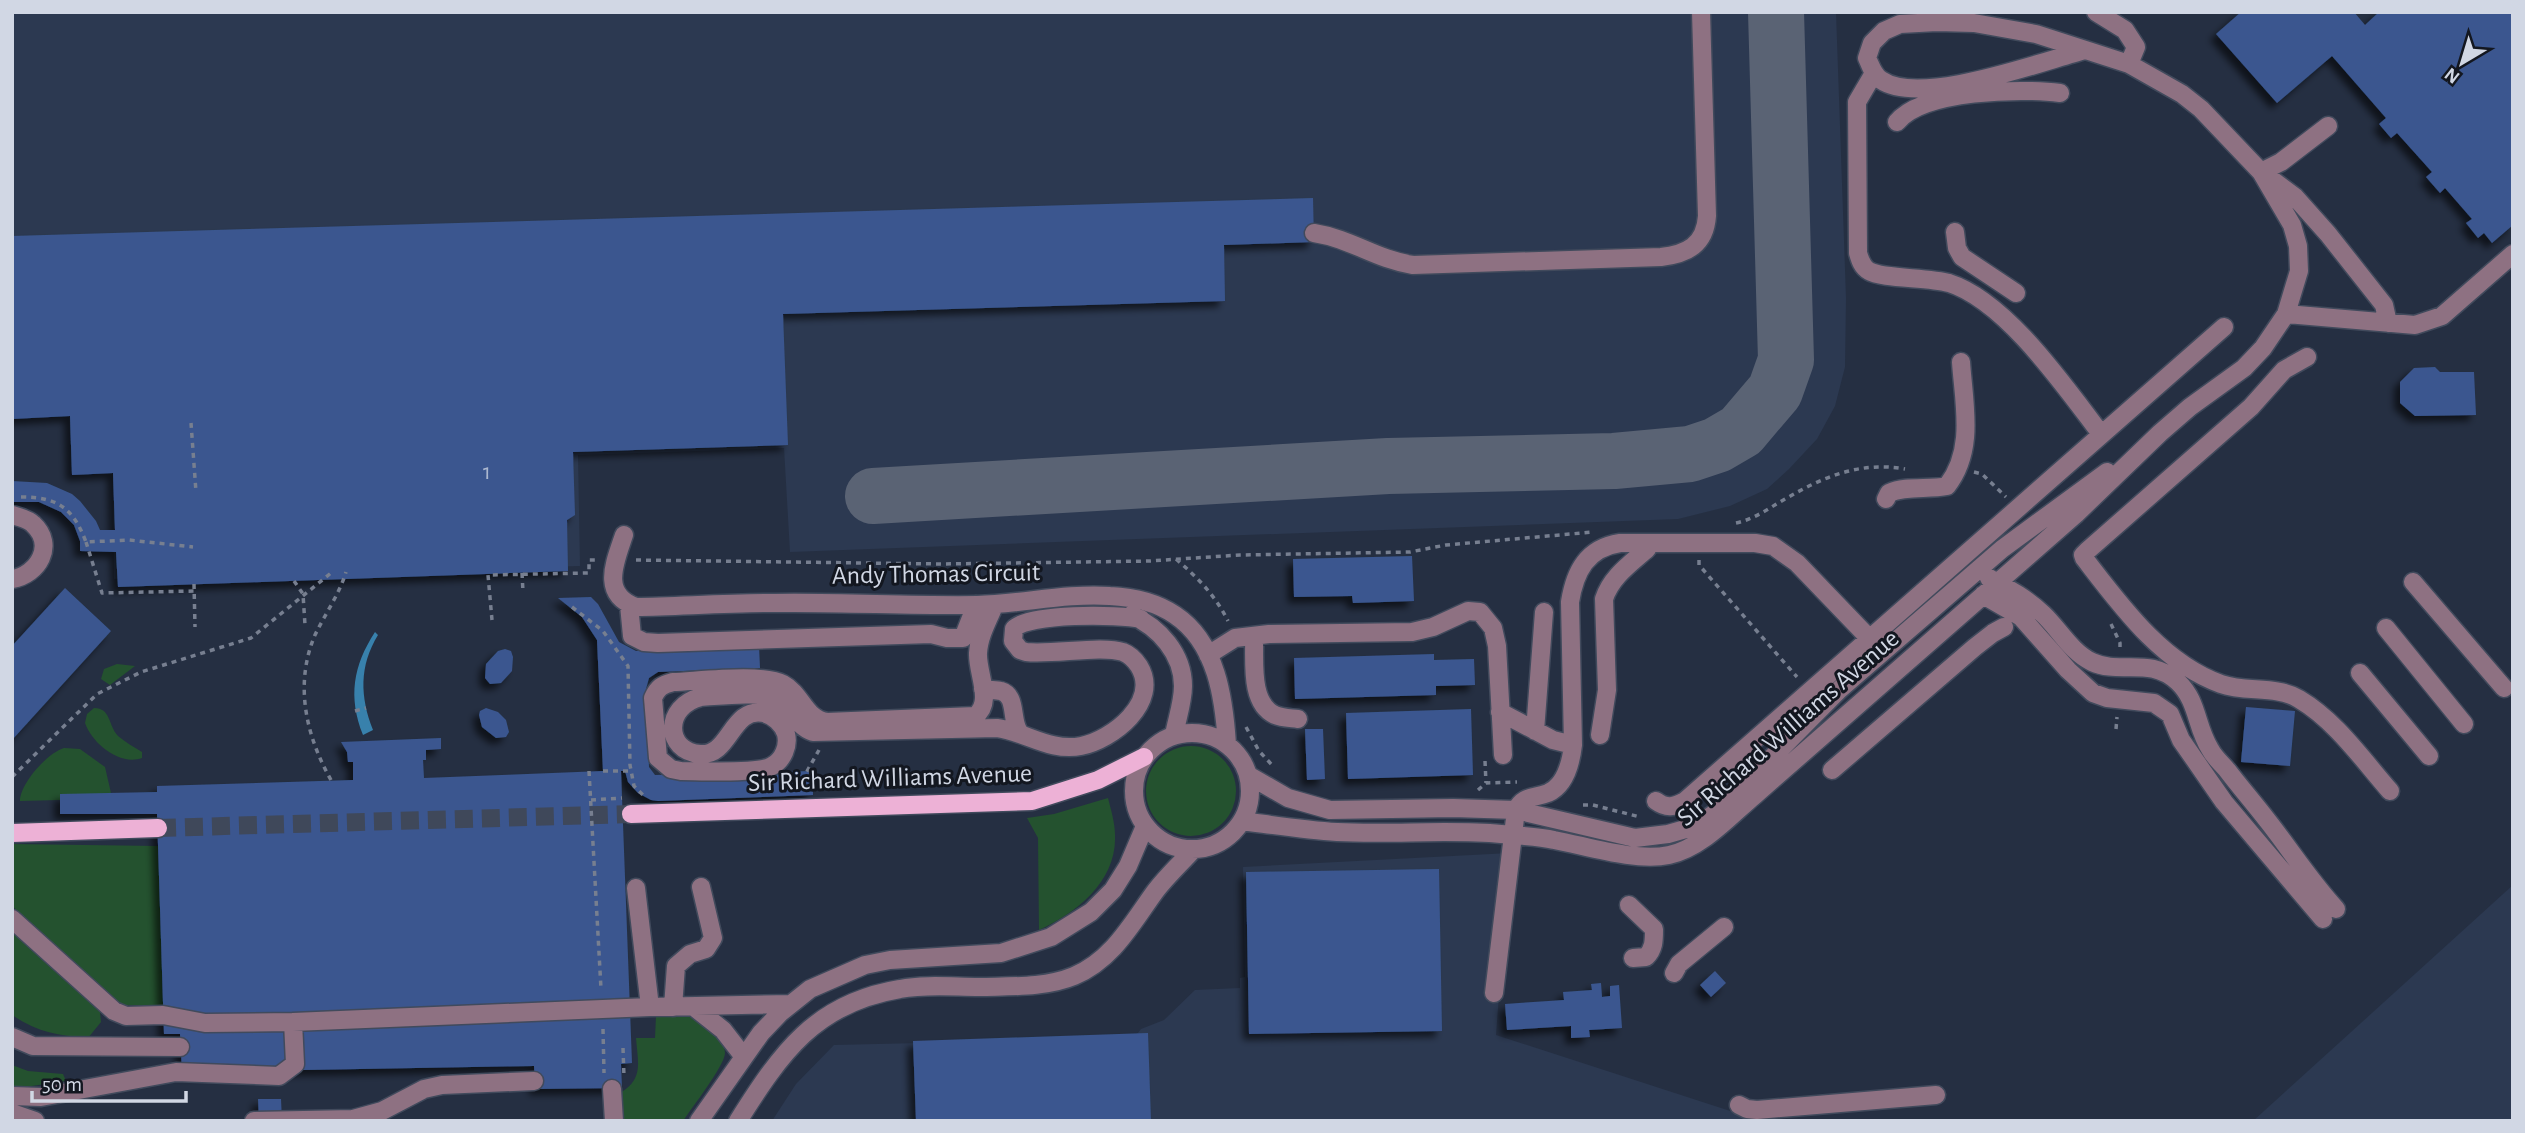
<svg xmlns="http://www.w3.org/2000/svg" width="2525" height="1133" font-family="'Alegreya Sans',sans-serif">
	<defs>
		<filter id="shadow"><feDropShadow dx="-6" dy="6" stdDeviation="3.5" flood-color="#0009"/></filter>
	</defs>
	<rect width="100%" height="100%" fill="#252f42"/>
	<path fill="#2c3951" d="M12 12H1836L1846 298 1845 367 1835 406 1817 439 1789 469 1767 489 1730 506 1678 519 790 552 784 448 578 455 580 566 114 579 113 473 72 475 69 416 12 419Z
		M1510 853 1496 1035 1761 1121H772L796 1084 834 1045 1134 1038 1141 1029 1164 1020 1195 990 1240 988V978L1245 977 1243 867Z
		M2513 885V1121H2253Z"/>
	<path fill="#24522f" d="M117 664 135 666 110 685 101 679 104 669Z
		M94 708C111 708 108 725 118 736 125 742 134 747 142 752V758C119 766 92 743 85 723L87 714Z
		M1146 791a45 45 0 1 1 90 0a45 45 0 1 1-90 0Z
		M64 748 80 749 105 767 111 793 60 800 20 801C20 784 47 753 64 748Z
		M1108 798C1111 810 1115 823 1115 835 1117 881 1077 913 1039 930L1038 838 1027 818 1054 814Z
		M12 844 158 846 163 1006 121 1005 12 906Z
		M12 931 100 1012 101 1022 88 1038C57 1035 39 1033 12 1015Z
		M656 1016 699 1017C707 1026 725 1040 725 1053 725 1065 691 1109 683 1121H618V1094C644 1080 638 1064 636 1038H655Z
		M12 1065 28 1071 63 1074 66 1081 25 1087 12 1086Z"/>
	<path fill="#3881ac" d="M375 632 378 635C359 666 360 697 373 730L363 735C348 697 353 666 375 632Z"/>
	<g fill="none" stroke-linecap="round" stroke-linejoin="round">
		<path stroke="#5a6374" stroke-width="56" d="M873 496 1388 466 1614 461 1690 454 1717 445 1741 431 1775 391 1786 360 1776 12"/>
	</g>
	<path fill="#3a578f" filter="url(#shadow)" d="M2241 12H2354L2365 25 2379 12H2513V225L2492 243 2484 233 2478 238 2466 223 2472 219 2445 188 2440 193 2426 177 2432 172 2397 133 2391 138 2379 124 2386 118 2332 56 2277 103 2216 34Z
		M1313 198 1314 242 1224 245 1225 301 783 314 788 445 573 452 575 515 567 520 568 571 118 587 116 552 80 551V541L74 525 61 512 39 502H12V481L47 483 72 494 80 501 96 521 100 530H115L113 473 72 475 70 416 12 419V236Z
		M2435 367 2440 372H2474L2476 415 2415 416 2400 403V382L2414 368Z
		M1412 556 1414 601 1353 603 1352 596 1294 597 1293 559Z
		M65 588 111 631 12 740V646Z
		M591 597 598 604 619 642 636 651 759 646 760 668 658 672 649 678 646 689 649 767 655 775 813 771V795L658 801 651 800 638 793 628 782 625 771H621L632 1063 621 1064 622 1088 535 1089 534 1066 182 1072 180 1034H164L157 814H60V794L157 792V786L353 780V762H348L347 752 341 742 441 738V749L426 750V760H423L424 778 603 771 597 640 582 617 558 598Z
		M505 649 511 651 513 657 512 671 501 683 490 684 485 678 486 664 498 651Z
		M1434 654V660L1474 659 1475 685 1436 686V695L1295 699 1294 658Z
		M2246 707 2295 711 2290 766 2241 762Z
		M486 708 498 712 506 720 509 732 506 737 496 738 482 727 479 715 480 711Z
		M1471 709 1473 775 1348 779 1346 713Z
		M1305 729H1323L1325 779 1307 780Z
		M1439 869 1442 1031 1249 1034 1246 872Z
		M1715 971 1726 983 1711 997 1700 985Z
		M1601 983 1602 997 1610 996V986L1619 985 1622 1028 1589 1030 1590 1037 1571 1038V1026L1507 1030 1505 1004 1564 1000 1563 992 1592 990 1591 984Z
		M1148 1033 1151 1121H916L913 1041Z
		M258 1099H281L282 1121H259Z"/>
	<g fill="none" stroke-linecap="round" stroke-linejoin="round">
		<path stroke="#3f485a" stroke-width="18" stroke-dasharray="18 9" stroke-linecap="butt" d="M158 828 631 814"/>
		<g stroke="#414a5c" stroke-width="21">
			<path id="minor" d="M2096 12 2125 30 2136 47 2129 64
				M1874 73 1857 102 1858 253C1860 260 1862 267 1869 271 1882 279 1928 277 1949 283 2006 301 2065 387 2101 434
				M1897 122C1923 90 2021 88 2060 93
				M2261 172 2281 162 2328 126
				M2267 176 2295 197 2328 234 2384 305 2388 323
				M1955 232 1957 248 1962 257 2016 293
				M1314 233C1352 239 1375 259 1413 265L1661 257C1687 254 1705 245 1707 216L1701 12
				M2286 314 2415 325 2442 316 2513 254
				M2307 357 2284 370 2251 407 2087 551 2083 555 2084 558C2121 606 2162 663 2221 684 2246 693 2276 685 2299 699 2336 721 2362 759 2390 791
				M1886 499 1889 493C1907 485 1928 490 1947 486 1975 450 1964 405 1961 362
				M12 515C19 517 28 519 33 524 56 545 38 575 12 579
				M624 535C615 562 600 594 636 607 683 606 729 603 775 603 842 602 910 606 977 605 1022 604 1065 593 1110 596 1133 597 1156 602 1175 615 1217 643 1224 699 1227 744
				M1989 578C2009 589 2026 598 2043 614 2059 629 2071 652 2092 662 2120 675 2150 656 2178 682 2198 701 2196 727 2210 749 2214 757 2221 763 2227 770 2240 787 2254 803 2267 820 2290 849 2310 881 2336 909
				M2413 582 2504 688
				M1983 595 2021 617 2068 670 2093 693 2107 698 2154 703 2170 714 2181 740 2224 802 2323 919
				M995 604C988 620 979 636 978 653 977 673 994 703 975 716L827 722C805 719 802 694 783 684 762 673 699 681 673 682 662 685 658 687 653 698L658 758 671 769 681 771C699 771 759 774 772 766 783 760 789 746 786 734 783 724 773 715 763 713 731 707 730 757 700 754 664 751 664 706 701 697 721 696 766 689 782 703 793 713 798 727 813 732L997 728C1026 732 1050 752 1081 746 1112 740 1161 702 1139 666 1135 660 1131 655 1123 652 1101 645 1053 655 1026 652L1020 650 1013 641 1014 629C1027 613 1119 614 1141 619
				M629 605 632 636 644 642 658 643 931 634 947 638H963L976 605
				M1131 615C1159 627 1183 654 1183 686 1183 702 1177 719 1174 735
				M2386 628 2464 724
				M1254 636C1255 660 1249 703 1275 715 1282 718 1290 718 1298 719
				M1208 655 1235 638 1269 634 1412 632 1433 627 1468 611 1480 612 1493 628 1497 646 1503 755
				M2360 673 2429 756
				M983 689C989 690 996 690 1001 691 1018 696 1010 722 1020 733
				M1500 712 1553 740 1573 745
				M1535 731 1544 612
				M1134 791a58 58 0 1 1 116 0a58 58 0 1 1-116 0Z
				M1600 735 1607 690 1604 599C1611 577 1630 564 1647 549
				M1832 770 1975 647 1993 633 2004 627
				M1248 775 1288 798 1330 810 1453 808 1516 810 1635 838 1668 834 1689 828 1705 820 1722 808 1839 690 2002 549 2107 472
				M1656 801C1667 809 1674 807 1685 801L2224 327
				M1242 821C1273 825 1305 830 1337 832 1392 835 1447 829 1501 834 1518 836 1537 836 1554 840 1587 846 1635 862 1669 855 1702 848 1730 816 1755 795L2076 514 2160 433 2190 407 2244 368 2263 348 2286 314 2299 271 2298 246 2292 225 2261 172 2201 109 2182 94 2129 64 2036 34 1974 23 1937 22 1900 24 1884 31 1872 43 1867 58C1871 66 1873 75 1881 80 1920 107 2040 62 2085 50
				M636 888 650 1007
				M1629 905 1654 929C1654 941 1654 949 1646 957L1633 958
				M12 919 114 1011 126 1016 163 1015 205 1023 293 1022 650 1007 791 1004
				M1674 973 1679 964 1724 927
				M1494 993 1516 810C1524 795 1533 799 1548 793 1566 785 1571 762 1573 745L1570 602C1575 571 1587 548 1620 543H1755L1773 546 1797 563 1870 639
				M673 1007 676 966 690 954 706 949 713 938 701 887
				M694 1007 723 1030 744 1057
				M12 1037 33 1046 180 1047
				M612 1089 614 1121
				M12 1096 41 1097 176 1072 279 1076 295 1064 293 1022
				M1739 1105 1747 1109 1757 1110 1936 1095
				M12 1113 35 1121
				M254 1121 353 1119 382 1111 424 1089 442 1085 534 1081
				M699 1121 761 1033 780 1013 810 989 865 965 890 960 1001 953 1051 937 1091 912 1113 890 1128 866 1145 826
				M738 1121C781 1053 815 1003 900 989 925 984 954 987 979 987 1010 986 1045 988 1074 976 1112 960 1131 925 1154 893 1165 878 1180 864 1193 850"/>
		</g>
		<g stroke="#414a5c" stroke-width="21">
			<path id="major" d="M631 814 1032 801 1098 780 1144 757
				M12 833 158 828"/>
		</g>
		<path stroke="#777f90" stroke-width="3.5" stroke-dasharray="5 5" stroke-linecap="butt" d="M191 423 196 492
			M1974 472 1982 474 2006 497
			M21 497C58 497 73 508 86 542L129 540 193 547
			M1736 523C1755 519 1769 508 1785 499 1823 477 1860 461 1905 469
			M86 542 102 593 195 591
			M1176 559C1198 578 1215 595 1228 621
			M636 560 942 564 1150 561 1240 555 1410 552 1446 545 1593 532
			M1699 560V565L1797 677
			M522 573 523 592
			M294 581 303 594 305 625
			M194 584 195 627
			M572 607 603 631 628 666 630 765 634 786 643 795
			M492 620 488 575 589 573V560H597
			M2111 624 2120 643V650
			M355 711 366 708
			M1246 727 1259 751 1273 766
			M2116 729 2117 717
			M1485 761 1486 783
			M589 771 601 989
			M603 771H631
			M12 777 97 694 141 672 251 638 331 573
			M331 780C306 736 294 684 315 635 325 614 339 595 346 572
			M797 789 819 750
			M1478 790 1486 783 1517 782
			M591 800 622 798
			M1583 805H1593L1640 817
			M603 1029 604 1073
			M623 1048 624 1077"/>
		<use href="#minor" stroke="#8e7182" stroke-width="18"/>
		<use href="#major" stroke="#edb1d6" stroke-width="18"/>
	</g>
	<g text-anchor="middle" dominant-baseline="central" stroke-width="6" stroke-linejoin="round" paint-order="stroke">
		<g font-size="23" fill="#abb7cf">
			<text x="487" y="472">1</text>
		</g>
		<g font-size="26" fill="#d1d7e4" stroke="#131720">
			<text transform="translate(936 574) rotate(-1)">Andy Thomas Circuit</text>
			<text transform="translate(1788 728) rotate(-41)">Sir Richard Williams Avenue</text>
			<text transform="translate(890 778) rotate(-2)">Sir Richard Williams Avenue</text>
		</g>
	</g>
	<rect width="2525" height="1133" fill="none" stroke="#d1d7e4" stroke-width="28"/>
	<g transform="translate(2462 63) rotate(218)" stroke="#131720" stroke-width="5" paint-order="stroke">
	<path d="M0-5L12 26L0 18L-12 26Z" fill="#d1d7e4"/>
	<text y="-10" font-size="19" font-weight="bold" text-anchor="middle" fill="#d1d7e4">N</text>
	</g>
	<path d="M32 1091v10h154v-10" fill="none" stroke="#d1d7e4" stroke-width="3.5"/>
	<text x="42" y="1091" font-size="21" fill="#d1d7e4" stroke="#131720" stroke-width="5" paint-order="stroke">50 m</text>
</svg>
